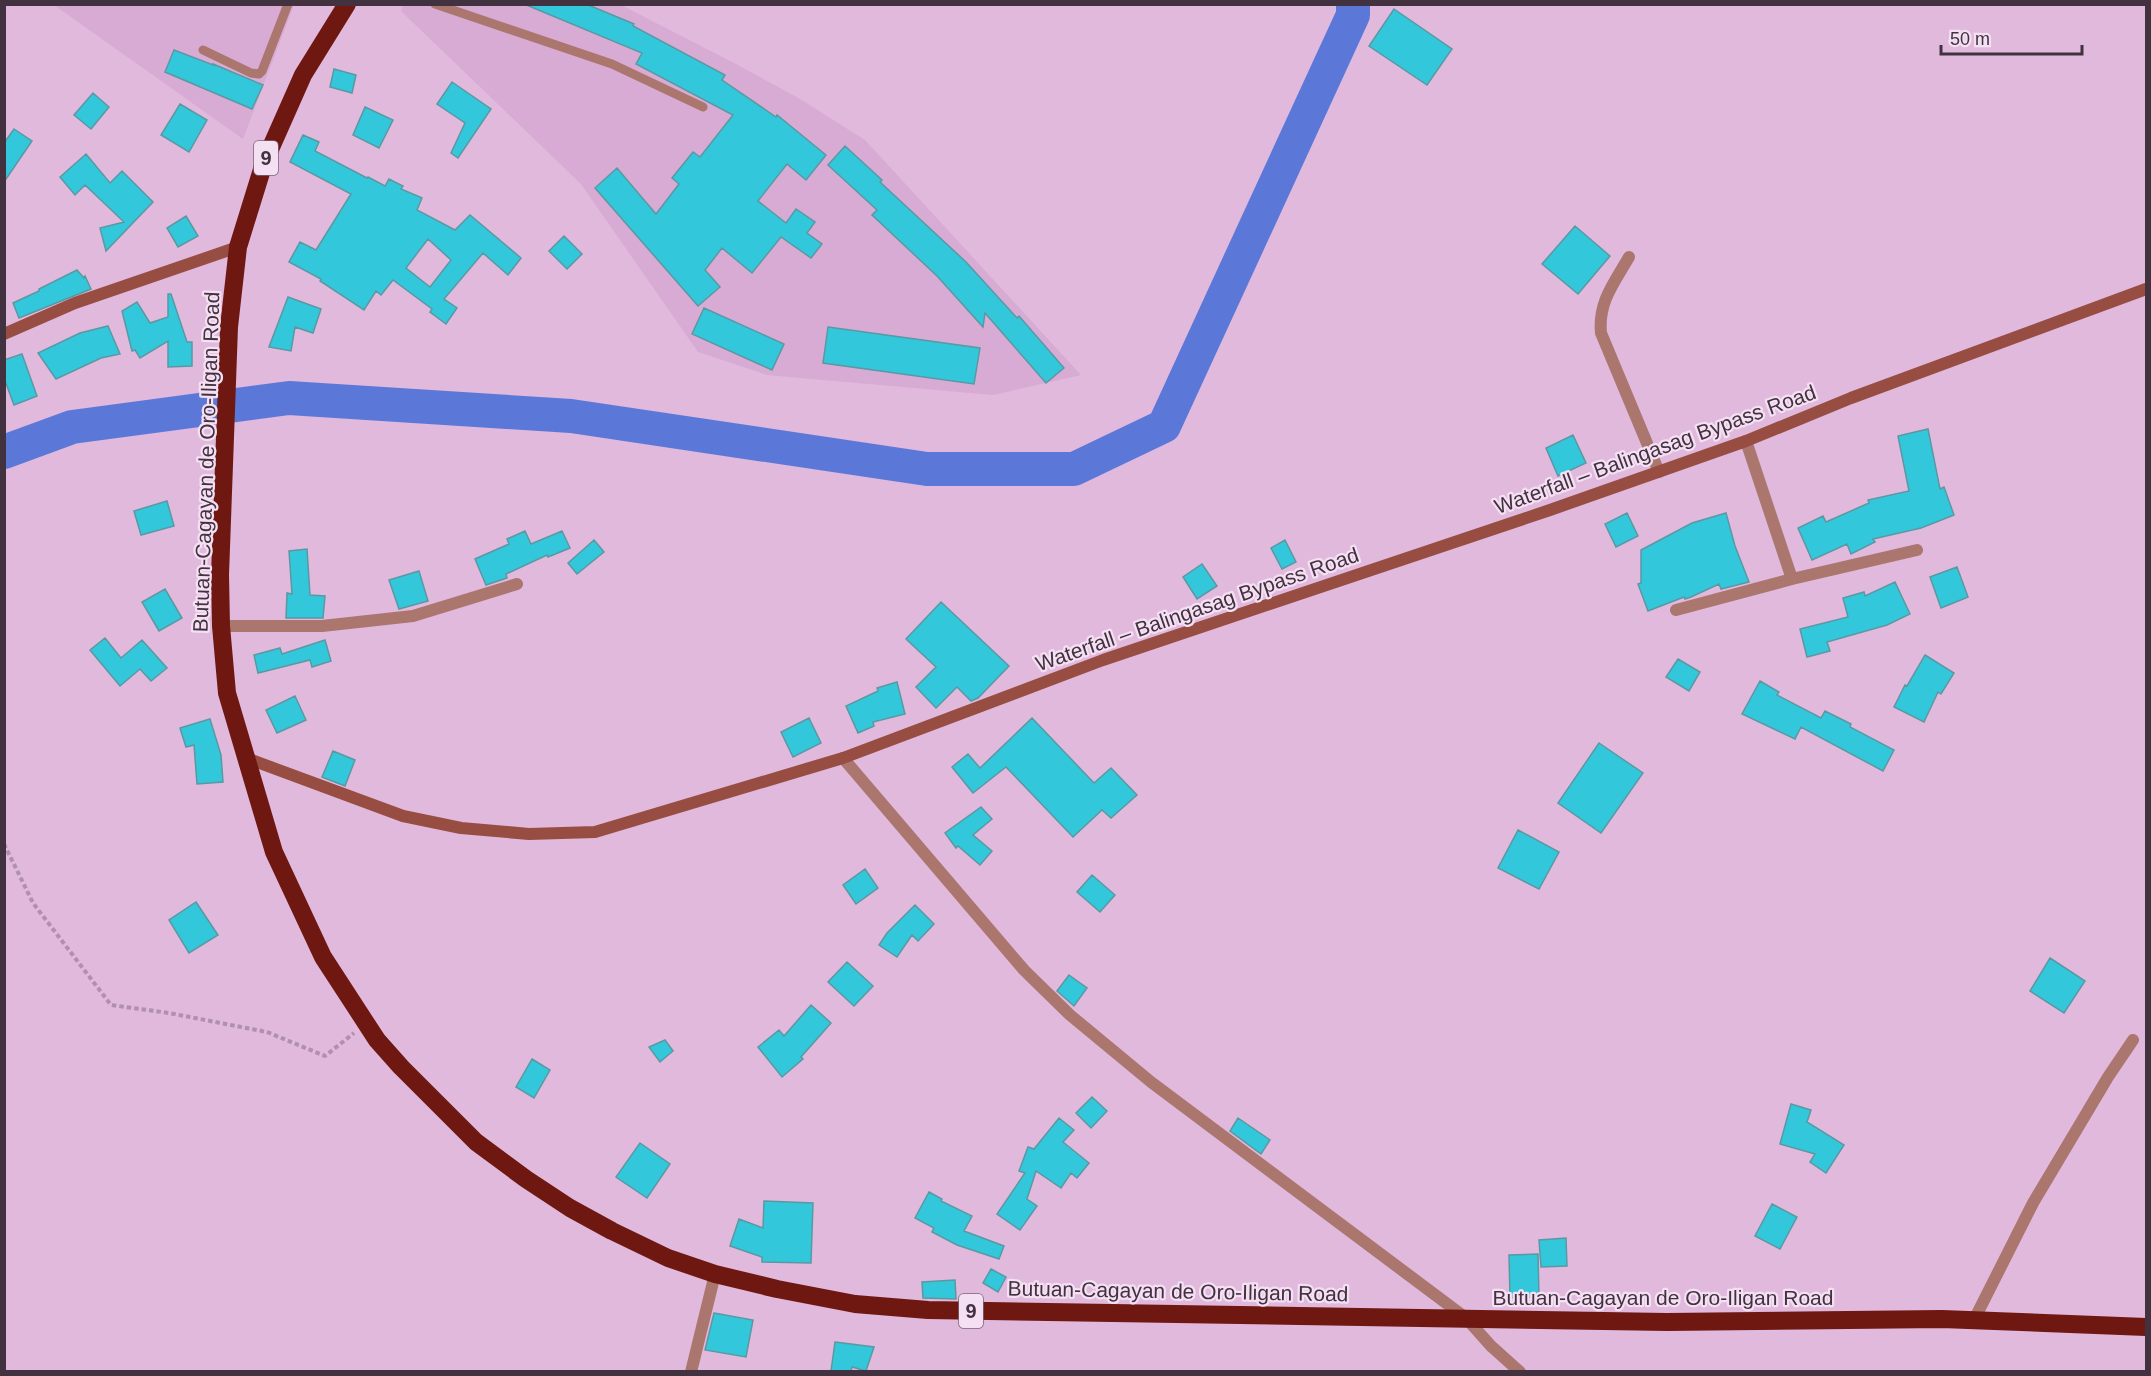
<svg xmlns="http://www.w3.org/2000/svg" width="2151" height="1376" font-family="Helvetica,sans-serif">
	<rect width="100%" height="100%" fill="#e0b9dc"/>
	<path fill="#d7abd4" d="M403 4 621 5 734 63 800 99 865 140 1081 375 993 395 767 375 698 352 581 184 401 11Z
		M54 5H294L243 139Z"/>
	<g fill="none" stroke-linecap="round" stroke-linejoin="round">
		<path stroke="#5b78d9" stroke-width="34" d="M4 452 72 427 289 398 571 416 927 469H1074L1164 426 1353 15V4"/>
	</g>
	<path fill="#33c7db" stroke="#5b98a2" stroke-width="1.5" fill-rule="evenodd" d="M524 4H586L634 24 633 26 725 75 722 80 776 117 777 115 826 155 806 180 787 164 758 201 786 223 796 209 815 222 807 233 822 244 811 258 781 237 752 273 722 248 705 270 720 287 698 306 595 188 617 168 656 214 679 184 672 178 693 152 700 157 733 115 636 64 642 53Z
		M1394 9 1452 49 1427 85 1369 46Z
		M174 50 213 65V64L263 85 252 109 165 72Z
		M334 69 356 75 352 93 330 87Z
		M452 82 491 109 458 158 451 153 465 123 437 104Z
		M93 93 109 107 91 129 74 115Z
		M180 104 207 120 189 152 161 135Z
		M365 107 393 120 379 148 353 135Z
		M14 129 32 141 4 182V143Z
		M303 135 319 142 315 151 367 178 368 177 385 186 389 179 403 186 401 189 422 198 417 210 455 230 470 215 521 258 508 275 483 253 444 299 457 308 446 324 430 312 432 309 393 280 381 295 376 291 364 310 320 281 321 279 289 262 300 242 316 250 351 194 290 162ZM428 239 451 260 430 287 406 268Z
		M845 146 882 180 880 182 966 262 1017 318 1019 316 1064 368 1046 383 985 313 983 327 937 276 872 215 877 210 828 165Z
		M86 154 110 183 122 171 153 202 106 251 100 228 124 222 85 185 75 195 60 177Z
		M186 216 198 236 178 247 167 228Z
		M1575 226 1610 256 1578 294 1542 264Z
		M564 236 582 254 567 269 549 251Z
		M77 270 84 278 85 276 91 289 19 318 13 303 39 291V289Z
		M168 294H171L187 342H192V366L168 367V341L140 358 135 350 132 351 122 311 137 302 150 323 168 317Z
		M288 297 321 309 313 333 295 327 291 351 269 347Z
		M704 308 784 344 772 370 692 334Z
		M108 326 120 354 101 358 56 379 38 353 80 333Z
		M828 327 980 348 974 384 823 363Z
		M22 354 37 396 14 405 4 378V360Z
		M1928 429 1940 489 1944 487 1954 515 1921 528 1873 539 1875 542 1851 554 1847 544 1812 560 1798 528 1823 516 1826 522 1869 503 1868 500 1909 491 1898 436Z
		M1573 435 1586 463 1558 476 1546 448Z
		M167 501 174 526 141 535 134 511Z
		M1627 513 1638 536 1616 547 1605 524Z
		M1726 513 1735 546 1749 582 1721 589 1719 584 1691 597 1685 599 1684 597 1648 611 1638 584 1641 583V550L1692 523Z
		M525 531 531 544 562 531 570 548 548 557 547 555 506 574 507 578 486 585 475 559 509 544 507 539Z
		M594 540 604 552 577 574 568 563Z
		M1285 540 1296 562 1282 569 1271 548Z
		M307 549 310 595 325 596 323 618H286L287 593 292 594 289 551Z
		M1202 564 1217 586 1197 599 1183 577Z
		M1957 567 1968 597 1941 608 1930 577Z
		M419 571 428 601 399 609 389 580Z
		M1895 582 1910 614 1887 625 1827 642 1830 651 1807 657 1800 629 1848 617 1843 598 1864 592 1865 596Z
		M165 589 182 618 159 631 142 602Z
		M941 602 1009 666 978 698 971 701 957 687 936 708 916 687 936 667 906 639Z
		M105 638 121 658 142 640 167 668 151 681 140 669 120 686 90 650Z
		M325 640 331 661 312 667 310 660 258 673 254 655 280 648 282 654Z
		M1925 655 1954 673 1941 694 1938 692 1924 722 1894 707 1905 685 1907 686Z
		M1678 659 1700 672 1689 691 1666 677Z
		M1760 681 1779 692 1777 695 1821 718 1825 711 1851 724 1850 727 1894 750 1883 771 1801 727 1795 739 1742 714Z
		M897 682 905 714 873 722 874 726 858 733 846 706 878 691 877 688Z
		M295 696 306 720 277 733 266 710Z
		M809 718 821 743 793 757 781 732Z
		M1032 718 1094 783 1111 768 1137 795 1111 818 1102 810 1073 837 1006 767 973 793 952 767 968 754 980 768Z
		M210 719 221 755 223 782 197 784 194 745 186 747 180 728Z
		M1599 743 1643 773 1601 833 1558 803Z
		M333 751 355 760 345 786 322 777Z
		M981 807 992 819 973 835 992 851 980 865 958 846 956 848 945 833Z
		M1518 830 1559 852 1539 889 1498 868Z
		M865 869 878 888 856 904 843 885Z
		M1092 875 1115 895 1100 912 1077 892Z
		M196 902 218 935 189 953 169 920Z
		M915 905 934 924 918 941 912 935 897 957 879 945 887 933Z
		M2050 958 2085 981 2064 1013 2030 991Z
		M847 962 873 986 854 1006 828 982Z
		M1069 975 1087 988 1074 1006 1057 991Z
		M811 1005 831 1023 801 1057 803 1059 782 1077 758 1047 779 1030 784 1036Z
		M665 1040 673 1051 660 1062 649 1047Z
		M532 1059 550 1070 534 1098 516 1087Z
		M1092 1097 1107 1111 1091 1128 1076 1113Z
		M1791 1104 1811 1110 1807 1122 1844 1145 1826 1173 1810 1162 1815 1154 1780 1144Z
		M1059 1118 1074 1130 1063 1142 1089 1163 1077 1178 1071 1173 1061 1188 1036 1171 1027 1199 1037 1206 1020 1230 997 1214 1025 1173 1019 1171 1028 1147 1034 1149Z
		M1238 1118 1270 1140 1261 1154 1230 1131Z
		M640 1143 670 1164 647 1198 616 1177Z
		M929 1192 942 1199 941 1201 972 1216 964 1231 1004 1246 999 1259 957 1245 932 1232 934 1228 915 1218Z
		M764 1201 813 1203 811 1263 762 1262V1257L730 1246 739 1219 763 1228Z
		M1772 1204 1797 1217 1780 1249 1755 1236Z
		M1566 1238 1567 1266 1541 1267 1539 1240Z
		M1538 1254 1539 1297 1510 1298 1509 1255Z
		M991 1269 1006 1277 998 1292 983 1283Z
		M955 1280 956 1299 923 1298 922 1282Z
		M714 1313 753 1320 746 1357 705 1350Z
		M835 1342 874 1347 866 1371 852 1367 851 1371H831Z"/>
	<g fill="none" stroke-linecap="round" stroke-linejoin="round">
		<path stroke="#b090ad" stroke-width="4" stroke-dasharray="4.5 3" stroke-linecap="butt" d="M4 844 33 903 111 1005 169 1013 267 1032 325 1056 354 1033"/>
		<path stroke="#ab766e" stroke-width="9" d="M435 4 612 64 703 107
			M203 50 251 73 259 74 262 71 288 4"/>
		<path stroke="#ab766e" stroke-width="12" d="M1629 257C1614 283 1598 302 1601 333L1659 472
			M1746 441 1792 579
			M1676 610 1792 579 1917 550
			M221 626H322L413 616 517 584
			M843 758 1024 970 1070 1015 1151 1082 1466 1318 1491 1346 1520 1372
			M1974 1320 2033 1203 2108 1077 2133 1040
			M691 1372 715 1274"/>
		<path stroke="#984d42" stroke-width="12" d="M4 334 75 303 238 247
			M246 758 403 816 461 828 529 834 595 832 843 758 1103 660 1550 510 1746 441 1851 398 2146 289"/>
		<path stroke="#6f1812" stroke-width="18" d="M347 4 303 75 264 163 238 247 229 327 220 575 221 626 227 693 274 852 323 957 377 1040 401 1067 476 1142 526 1179 570 1208 612 1231 668 1258 715 1274 777 1289 855 1304 928 1310 1667 1322 1942 1319 2146 1327"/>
	</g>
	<g text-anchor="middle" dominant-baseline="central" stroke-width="4.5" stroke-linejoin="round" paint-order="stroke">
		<g fill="#f5e0f3" stroke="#786676" stroke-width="1.5">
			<rect x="254" y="141" width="24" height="34" rx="4.5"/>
			<rect x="959" y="1294" width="24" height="34" rx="4.5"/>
		</g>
		<g font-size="20" font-weight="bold" fill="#423240">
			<text x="266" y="158">9</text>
			<text x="971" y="1311">9</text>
		</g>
		<g font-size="21" fill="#423240" stroke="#f5e0f3">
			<text transform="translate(1655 449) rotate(-20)">Waterfall ‒ Balingasag Bypass Road</text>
			<text transform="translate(206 462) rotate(-88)">Butuan-Cagayan de Oro-Iligan Road</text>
			<text transform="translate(1197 609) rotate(-19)">Waterfall ‒ Balingasag Bypass Road</text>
			<text transform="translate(1178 1291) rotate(1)">Butuan-Cagayan de Oro-Iligan Road</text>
			<text x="1663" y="1297">Butuan-Cagayan de Oro-Iligan Road</text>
		</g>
	</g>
	<rect width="2151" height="1376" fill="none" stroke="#423240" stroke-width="12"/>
	<path d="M1941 45v9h141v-9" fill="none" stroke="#423240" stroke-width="3"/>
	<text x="1950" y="45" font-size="18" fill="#423240" stroke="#f5e0f3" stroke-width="4.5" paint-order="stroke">50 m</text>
</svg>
